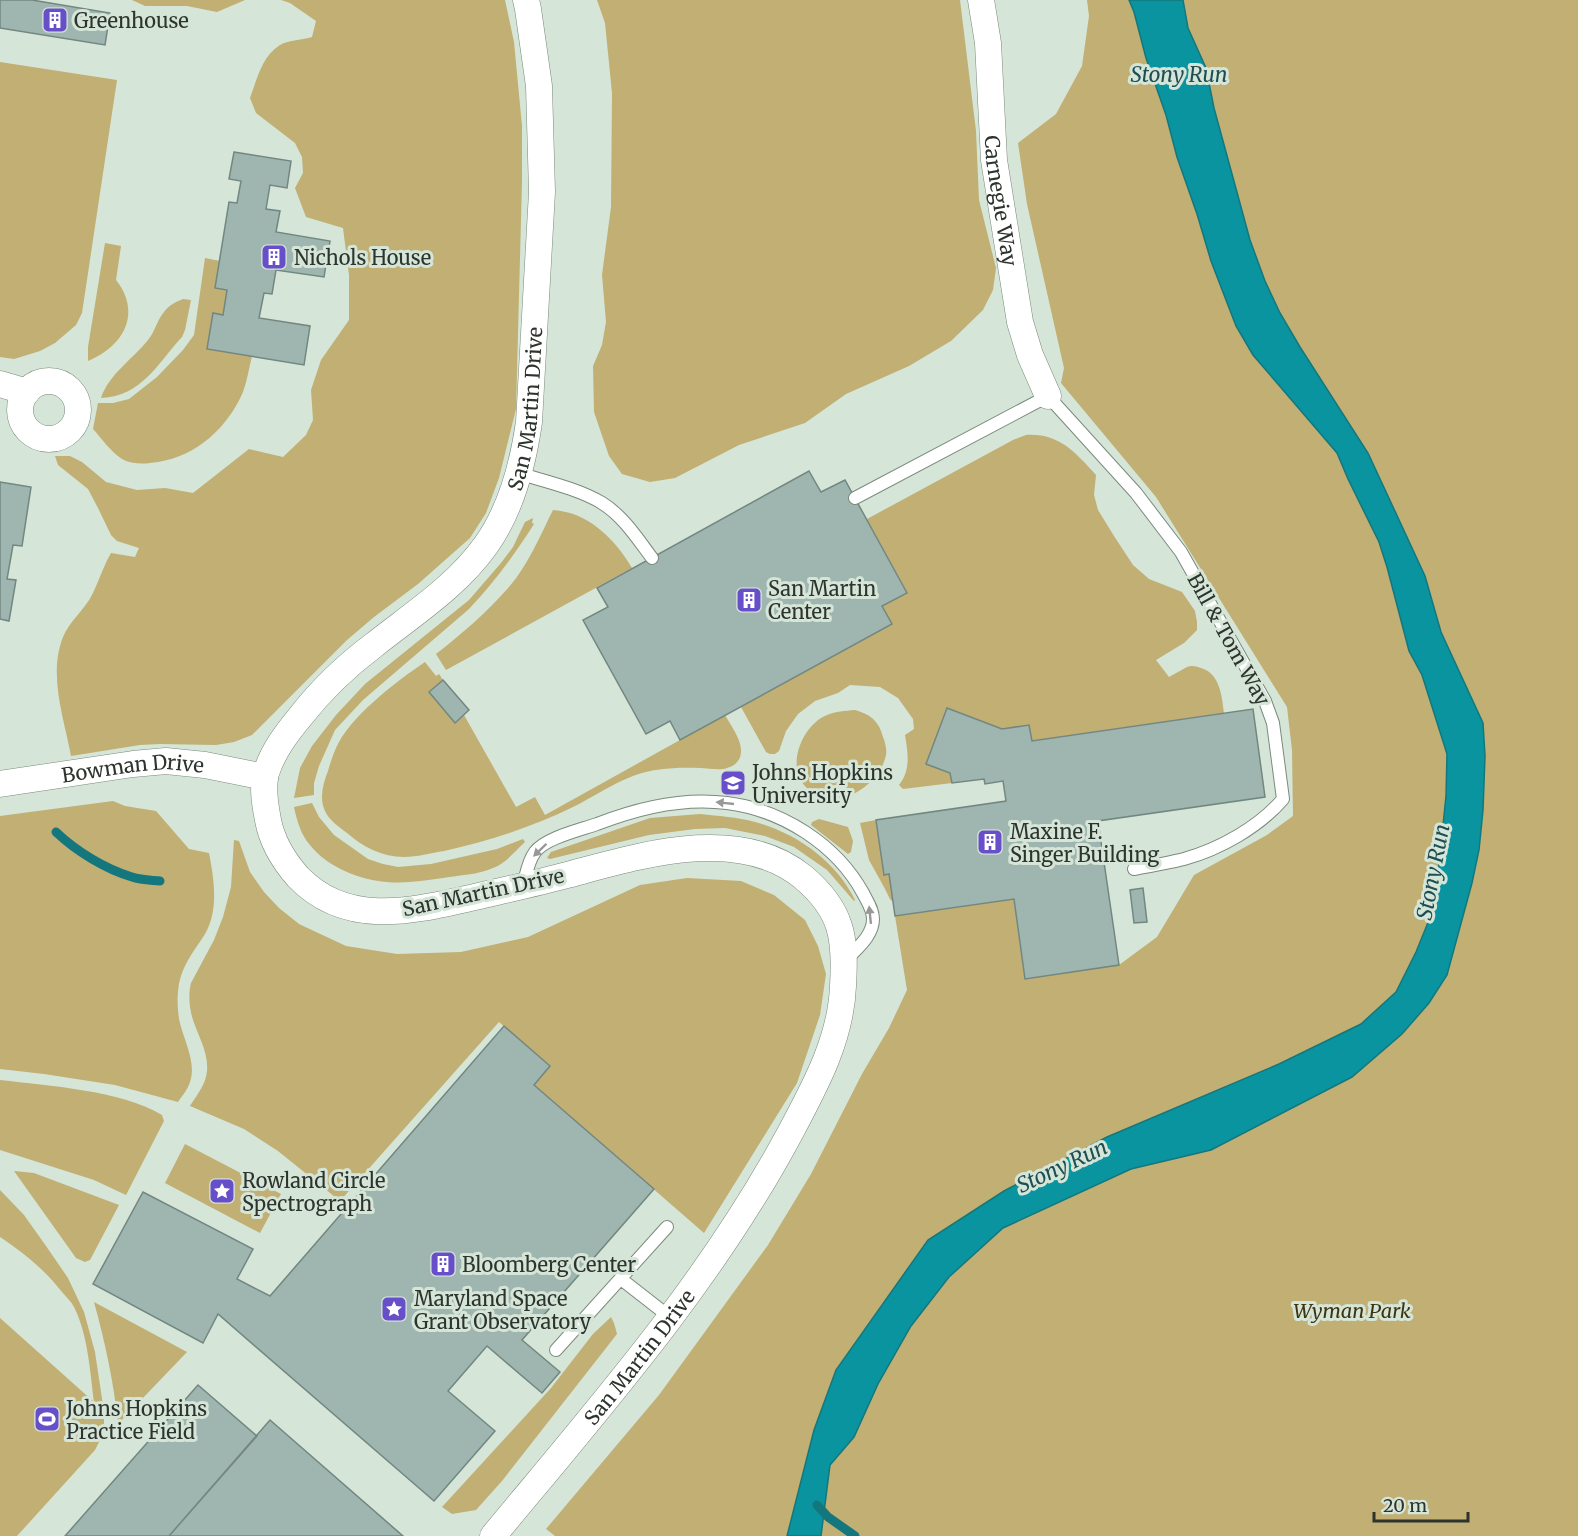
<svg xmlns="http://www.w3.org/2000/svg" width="1578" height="1536" font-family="Merriweather,serif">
	<rect width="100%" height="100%" fill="#d5e5d7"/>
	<path fill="#c1af73" d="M132 0H245L217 12 187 6H145Z
		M281 0H505L514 42 522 126V182L516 409 499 478 486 513 470 538 418 584 374 617 347 640 252 735 234 742 216 745 160 744 140 745 71 756C64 718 48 675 63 637 69 622 85 609 92 595 99 581 103 567 111 553L135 557 139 548 117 541 111 535 98 508 88 489 58 465 55 456H70L82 462 106 482 137 490 165 488 193 493 249 449 283 457 306 435 313 420 311 390 321 360 349 320V275L343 228 306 217 295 188 303 173 302 157 295 143 256 113 250 98C257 79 262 56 280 45 289 40 303 40 312 37L316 21 290 3Z
		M597 0H960L976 131 979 200 996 268 993 290 983 310 951 341 909 366 846 394 805 423 739 445 675 478 650 482 622 474 609 456 594 412 593 366 602 345 606 322 602 275 611 207 612 93 605 23Z
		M1087 0H1129L1134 12 1166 115 1177 157 1197 214 1211 261 1292 399 1337 453 1348 479 1379 542 1387 567 1409 651 1422 675 1447 754 1446 797 1438 875 1429 920 1416 952 1396 992 1361 1024 1279 1064 888 1296 836 1370 814 1430 787 1536H555L546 1529 659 1395 768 1245 811 1174 862 1074 889 1028 907 990 895 916 1014 899 1025 978 1119 965 1157 937 1194 875 1267 835 1293 816 1292 750 1287 707 1156 497 1061 383 1064 368 1027 204 1018 143 1056 114 1082 66 1089 16Z
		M1150 0H1578V1536H801L817 1465 967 1235 1326 1070 1422 978 1463 813 1400 557 1283 360Z
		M0 62 117 80 82 313 76 325 55 343 40 351 14 359 0 357Z
		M105 243 121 246 116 280C142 313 124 346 88 361V347Z
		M205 258 220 261 227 290 223 315 214 314 252 356C249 368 247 381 243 392 228 427 197 456 158 462 146 464 133 465 122 459 111 452 102 439 93 429L98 403H113L129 399 157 377 183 350 194 335Z
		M183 299 191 300 185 330 182 337C157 364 142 396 101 398 109 374 133 359 148 340 155 332 157 320 164 312 169 305 176 302 183 299Z
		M1026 435C1059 433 1075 452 1096 475L1094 495 1098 510 1114 536 1133 565 1149 579 1182 592 1195 611 1197 622V630L1184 643 1156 660 1169 677C1175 674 1181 670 1187 667 1191 665 1196 666 1201 668 1220 673 1222 697 1224 713L1032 741 947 709 926 763 950 773 952 783 903 789 899 785C911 770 908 753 905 735L914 729 913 719 898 698 880 687 850 685 838 693 815 701 798 714 786 731 779 751 775 754H770L766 752 741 707 892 624 882 606 907 592 867 519 1013 440Z
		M553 510C588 512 615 539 632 568L446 670 436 654C462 634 487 612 509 587 528 565 540 536 553 510Z
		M533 518 532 523 534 524C515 554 494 583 469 609L363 700 335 730 319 766 314 783V795L294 798 300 768 312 746 336 715 365 684 469 600 501 563 513 547 525 522Z
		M425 662 436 676 439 674 443 680 429 692 455 722 464 715 516 807 535 797 545 815 725 715C731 726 742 740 741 752 741 760 735 766 727 768 719 771 709 768 700 768 678 767 654 768 633 776 612 784 593 797 573 807 532 827 489 841 444 851 431 853 417 857 404 857 382 857 363 847 347 833 339 827 329 820 325 811 319 798 323 784 328 771 331 761 334 751 339 742 356 712 397 681 425 662Z
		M855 710C870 714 879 721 883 737 885 742 887 749 886 755 879 789 830 816 804 785 786 763 804 724 827 715 836 711 845 711 855 710Z
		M113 801 125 806 156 811 189 849 209 853C214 879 219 910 205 934 193 953 180 967 178 992 177 1000 178 1011 179 1019 183 1039 197 1062 190 1082 188 1089 182 1096 178 1102L115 1085 44 1074 0 1069V816Z
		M312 803 319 817 334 835 368 859 383 864 398 867 431 864 497 849 523 839 525 842C514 852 506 863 493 868 478 875 459 875 443 878 425 880 406 884 387 882 360 880 327 867 310 845 301 835 297 821 294 807Z
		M700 814C718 816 737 817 755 822 796 833 836 861 855 900L854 901 827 870 794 847 765 836 725 828 695 829 649 835 550 859 547 858 551 852 650 818Z
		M819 819 848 827 853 841 851 852 848 854 811 825 812 822Z
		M876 820 884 874H889L894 903 890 899 884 887 869 860 860 823Z
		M234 840 239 841 250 872 264 892 279 908 299 924 346 946 397 954 461 952 528 937 640 885 687 878 741 881 774 895 805 920 818 946 826 974 820 1015 797 1083 704 1233 534 1085 550 1066 499 1022 340 1201 278 1151 244 1129 190 1106C197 1095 206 1084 207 1071 209 1048 193 1030 190 1007 189 999 189 991 191 983L214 940 223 917 231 887Z
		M0 1080C49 1086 120 1090 162 1115L164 1121 126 1195 94 1180 0 1150Z
		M185 1144 281 1194 260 1233 165 1183Z
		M14 1171 34 1173 119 1205 90 1260 85 1262 76 1258Z
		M0 1190 24 1215 46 1246 68 1278 84 1312 95 1352 104 1412V1428L101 1438 95 1450 17 1536H0V1318L94 1402C90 1371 88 1335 74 1307 71 1301 66 1297 62 1292 43 1268 25 1254 0 1237Z
		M94 1302 187 1352 118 1424C114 1383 105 1342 94 1302Z
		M611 1317 614 1323 617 1334 502 1481 476 1510 452 1514 442 1507 551 1388 593 1334Z"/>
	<path fill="#09949f" stroke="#14777d" stroke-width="1.5" d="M1129 0H1183L1188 28 1206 68 1214 108 1250 240 1265 281 1280 313 1300 347 1368 453 1425 576 1441 632 1483 723 1485 756 1483 810 1479 850 1472 883 1447 975 1429 1003 1402 1034 1352 1077 1211 1150 1131 1169 1003 1228 949 1277 911 1326 878 1384 854 1437 830 1465 821 1536H787L814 1430 836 1370 928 1240 1004 1191 1107 1137 1279 1064 1361 1024 1396 992 1416 952 1429 920 1438 875 1441 845 1446 796 1447 754 1422 675 1409 651 1387 567 1379 542 1348 479 1337 453 1253 355 1236 326 1211 261 1197 214 1177 157 1166 115 1146 58 1134 12Z"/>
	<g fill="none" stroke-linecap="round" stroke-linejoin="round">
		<path stroke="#14777d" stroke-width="9" d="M56 832C76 851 105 869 132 877 141 880 150 880 160 881
			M817 1505 828 1517 855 1536"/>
	</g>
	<path fill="#9fb5af" stroke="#728781" stroke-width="1.5" d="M0 0H32L110 13 105 45 0 28Z
		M234 152 291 161 287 188 270 185 266 209 280 211 276 232 330 241 324 277 276 270 272 294 264 293 259 318 310 326 304 365 207 349 213 313 223 315 227 290 215 288 229 202 237 203 241 181 229 179Z
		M809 471 821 492 845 480 907 593 882 606 892 624 680 740 670 721 646 734 583 620 608 607 597 588Z
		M0 482 31 487 22 546 13 545 7 579 16 580 9 621 0 619Z
		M443 680 469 710 455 723 429 692Z
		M947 708 1002 729 1029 725 1032 741 1253 709 1265 797 1098 821 1119 965 1025 979 1014 899 895 916 889 874 884 875 876 820 1006 801 1003 781 985 784 984 779 952 783 950 773 926 764Z
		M1143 888 1147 922 1134 923 1130 890Z
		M504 1026 550 1066 534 1085 654 1189 522 1340 560 1372 542 1393 487 1346 448 1391 495 1431 434 1501 218 1314 203 1343 93 1284 143 1192 253 1249 237 1279 270 1296Z
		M198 1385 257 1436 169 1536H65Z
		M270 1420 403 1536H169Z"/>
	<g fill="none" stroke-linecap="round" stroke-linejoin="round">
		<g stroke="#7b8a7d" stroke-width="14">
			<path id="service" d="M518 473C544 481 579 489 602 503 623 516 637 538 652 558
				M855 498 1048 396 1136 493 1181 552 1265 701 1273 723 1283 799C1259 827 1220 849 1184 859 1168 863 1151 866 1134 869
				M523 886C526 875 528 861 535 852 545 838 580 830 597 824 638 808 682 797 727 803 782 810 836 844 863 893 867 901 873 909 873 919 873 936 857 948 846 960
				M621 1279 671 1318
				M556 1350 667 1227"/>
		</g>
		<g stroke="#7b8a7d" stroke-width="27">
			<g id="minor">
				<path id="s1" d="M981 0 988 43 994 160 1020 322 1030 355 1048 396"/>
				<circle cx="49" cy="410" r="29"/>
				<path d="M0 384 27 392"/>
				<path id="s2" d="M0 784 133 764 166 761 205 765 265 777"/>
				<path id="s3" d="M493 1536C599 1408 710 1282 789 1135 814 1088 841 1040 843 986 846 937 842 910 803 877 738 824 639 856 567 875 534 884 500 891 466 899 408 912 345 926 298 877 283 860 272 842 268 820 265 805 262 788 266 773 273 751 286 734 300 717 321 690 346 666 374 645 413 614 457 586 486 545 511 510 523 464 529 422L542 192 539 86 528 9 526 0"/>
			</g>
		</g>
		<use href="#service" stroke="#fff" stroke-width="12"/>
		<use href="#minor" stroke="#fff" stroke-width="26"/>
	</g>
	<defs><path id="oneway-solid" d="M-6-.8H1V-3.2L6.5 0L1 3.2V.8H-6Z" transform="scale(1.5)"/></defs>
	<g fill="#969996">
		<use href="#oneway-solid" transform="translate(725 803) rotate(-174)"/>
		<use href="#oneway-solid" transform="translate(540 850) rotate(136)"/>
		<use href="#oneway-solid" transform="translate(870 915) rotate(-96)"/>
	</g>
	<defs>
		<g id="building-square" transform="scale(1.35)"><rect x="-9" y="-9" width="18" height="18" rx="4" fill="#664fc8" stroke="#d5e5d7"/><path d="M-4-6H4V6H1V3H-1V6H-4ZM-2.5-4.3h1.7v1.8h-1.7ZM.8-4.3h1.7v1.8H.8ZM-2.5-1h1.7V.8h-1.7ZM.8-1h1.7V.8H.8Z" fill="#fff"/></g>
		<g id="university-square" transform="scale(1.35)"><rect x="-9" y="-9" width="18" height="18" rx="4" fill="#664fc8" stroke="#d5e5d7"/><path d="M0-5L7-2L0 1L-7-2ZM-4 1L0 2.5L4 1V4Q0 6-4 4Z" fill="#fff"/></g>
		<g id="sight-square" transform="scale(1.35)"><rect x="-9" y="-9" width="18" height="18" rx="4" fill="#664fc8" stroke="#d5e5d7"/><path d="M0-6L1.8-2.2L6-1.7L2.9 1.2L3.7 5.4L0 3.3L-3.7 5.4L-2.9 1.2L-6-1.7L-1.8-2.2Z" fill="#fff"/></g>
		<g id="stadium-square" transform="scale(1.35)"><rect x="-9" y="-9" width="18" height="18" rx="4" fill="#664fc8" stroke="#d5e5d7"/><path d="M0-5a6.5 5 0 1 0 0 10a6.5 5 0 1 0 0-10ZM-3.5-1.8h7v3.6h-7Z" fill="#fff"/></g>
	</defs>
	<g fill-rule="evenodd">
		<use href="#building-square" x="55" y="20"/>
		<use href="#building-square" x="274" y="257"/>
		<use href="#building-square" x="749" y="600"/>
		<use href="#university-square" x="733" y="783"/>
		<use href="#building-square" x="990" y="842"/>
		<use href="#sight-square" x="222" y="1191"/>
		<use href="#building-square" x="443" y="1264"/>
		<use href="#sight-square" x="394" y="1309"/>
		<use href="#stadium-square" x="47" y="1419"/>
	</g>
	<g text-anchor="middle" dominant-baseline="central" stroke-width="6" stroke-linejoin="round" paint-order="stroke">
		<g font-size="20" fill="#2d332d" stroke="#d5e5d7" text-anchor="start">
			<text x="74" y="20">Greenhouse</text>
			<text x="294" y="257">Nichols House</text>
			<text x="768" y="588">San Martin<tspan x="768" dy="23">Center</tspan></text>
			<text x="752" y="772">Johns Hopkins<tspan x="752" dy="23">University</tspan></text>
			<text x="1010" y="831">Maxine F.<tspan x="1010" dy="23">Singer Building</tspan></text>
			<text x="242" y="1180">Rowland Circle<tspan x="242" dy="23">Spectrograph</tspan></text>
			<text x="462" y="1264">Bloomberg Center</text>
			<text x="414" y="1298">Maryland Space<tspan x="414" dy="23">Grant Observatory</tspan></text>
			<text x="66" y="1408">Johns Hopkins<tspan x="66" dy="23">Practice Field</tspan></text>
		</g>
		<g font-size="20" fill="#2d332d" stroke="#d5e5d7">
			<text stroke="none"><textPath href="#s1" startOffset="202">Carnegie Way</textPath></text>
			<text stroke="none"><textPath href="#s3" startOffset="1886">San Martin Drive</textPath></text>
			<text transform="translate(1229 639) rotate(61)">Bill &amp; Tom Way</text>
			<text stroke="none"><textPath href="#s2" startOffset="134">Bowman Drive</textPath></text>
			<text transform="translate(483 892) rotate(-12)">San Martin Drive</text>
			<text stroke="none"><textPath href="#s3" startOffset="231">San Martin Drive</textPath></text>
		</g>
		<g font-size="20" font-style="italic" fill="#3e3411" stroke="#d5e5d7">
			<text x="1352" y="1310">Wyman Park</text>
		</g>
		<g font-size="21" font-style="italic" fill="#1c4e53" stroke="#d5e5d7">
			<text x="1179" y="74">Stony Run</text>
			<text transform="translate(1433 872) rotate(-79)">Stony Run</text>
			<text transform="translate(1062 1166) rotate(-25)">Stony Run</text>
		</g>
	</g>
	<path d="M1374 1512v9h94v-9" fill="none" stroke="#2d332d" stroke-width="3"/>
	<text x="1383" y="1512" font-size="18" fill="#2d332d" stroke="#d5e5d7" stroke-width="4.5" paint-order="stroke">20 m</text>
</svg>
